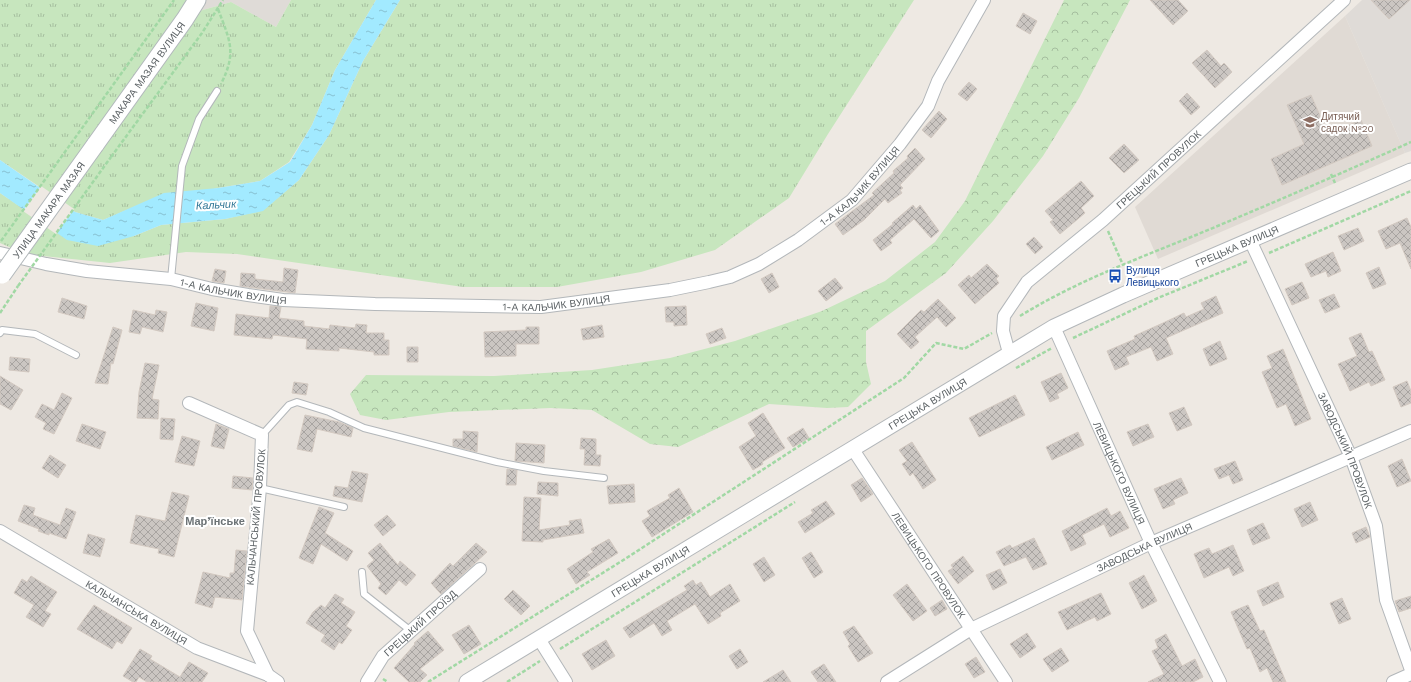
<svg xmlns="http://www.w3.org/2000/svg" width="1411" height="682" font-family="'Work Sans',sans-serif">
	<defs>
		<pattern id="grass-tufts" width="24" height="20" patternUnits="userSpaceOnUse"><rect width="24" height="20" fill="#c7e6be"/><path d="M3 7l-1-3M5 7V3M7 7l1-3M15 17l-1-3M17 17v-4M19 17l1-3" fill="none" stroke="#a5be9e"/></pattern>
		<pattern id="forest-crowns" width="20" height="18" patternUnits="userSpaceOnUse"><rect width="20" height="18" fill="#c7e6be"/><path d="M2 6a3 3 0 1 1 6 0M12 15a3 3 0 1 1 6 0" fill="none" stroke="#a5be9e"/></pattern>
		<pattern id="water-ripples" width="26" height="14" patternUnits="userSpaceOnUse"><rect width="26" height="14" fill="#a2eaff"/><path d="M2 4q2-2 4 0t4 0M15 11q2-2 4 0t4 0" fill="none" stroke="#87c1d2"/></pattern>
		<pattern id="building-cross-hatch" width="8" height="8" patternUnits="userSpaceOnUse"><rect width="8" height="8" fill="#cbc6c2"/><path d="M0 0l8 8M0 8l8-8" fill="none" stroke="#a8a4a1"/></pattern>
	</defs>
	<rect width="100%" height="100%" fill="#eee9e3"/>
	<path fill="#dfdbd7" d="M203 0H291L276 27 231 2 196 12Z
		M1362 0H1411V151L1405 153 1345 16Z"/>
	<path fill="#e0dad4" d="M1345 16 1405 153 1158 259 1135 207Z"/>
	<path fill="url(#grass-tufts)" d="M0 0H191L53 196 0 160Z
		M291 0H376L335 70 312 125 289 162 260 181 218 188 134 207 103 220 75 212 61 202 196 12 231 2 276 27Z
		M400 0H914L828 134 789 198 715 250 641 272 557 287H463L237 254 186 252 110 263 24 254 45 224 134 236 161 225 225 219 263 210 299 180 329 135 363 61Z
		M0 193 37 218 14 249 0 243Z"/>
	<path fill="url(#forest-crowns)" d="M1064 0H1130L1079 98 1043 156 993 221 946 273 866 331V362L871 384 848 407 827 408 769 404 678 447 650 444 592 410 551 408 449 412 386 420 360 415 350 394 366 375 494 376 592 370 670 358 735 341 822 311 885 281 935 242 965 201Z"/>
	<path fill="url(#water-ripples)" d="M376 0H400L363 61 329 135 299 180 263 211 225 219 161 225 134 236 98 246 67 240 0 193V160L75 212 103 220 164 193 218 188 260 181 290 162 312 125 335 70Z"/>
	<path fill="#eee9e3" d="M41 186 74 209 56 234 23 211Z"/>
	<path fill="url(#building-cross-hatch)" stroke="#d3c9c1" d="M1150 0H1178L1188 11 1173 25Z
		M1371 0H1410L1389 19Z
		M1023 13 1037 21 1030 34 1016 26Z
		M1207 50 1221 66 1224 63 1232 72 1215 88 1192 63Z
		M969 82 977 89 967 101 958 94Z
		M1187 93 1200 107 1191 115 1179 101Z
		M1311 95 1328 134 1361 120 1372 146 1282 185 1271 159 1304 144 1287 105Z
		M939 111 947 119 931 138 922 130Z
		M1124 144 1139 160 1124 173 1109 158Z
		M915 148 925 159 900 185 903 188 900 190 902 193 888 203 885 199 864 220 843 235 835 224 874 195 872 193 894 173 893 171 908 158 907 156Z
		M1081 181 1094 196 1081 208 1085 213 1060 234 1050 222 1053 220 1045 211Z
		M913 205 916 209 920 205 939 231 931 238 914 219 890 240 892 243 881 251 873 240 893 224 892 223Z
		M1407 218 1411 227V269L1400 243 1386 249 1378 231Z
		M1358 228 1364 241 1344 250 1338 236Z
		M1034 237 1043 247 1035 254 1026 244Z
		M1333 252 1341 271 1328 277 1326 271 1311 277 1305 264Z
		M987 264 999 276 996 279 999 283 975 304 958 285 969 275 971 278Z
		M1379 267 1386 284 1373 289 1366 273Z
		M284 268 298 270 295 293 240 286 241 273 255 274V279L283 282Z
		M215 269 226 271 224 283 212 281Z
		M772 273 779 287 769 293 761 279Z
		M835 278 843 288 826 301 818 291Z
		M1302 282 1309 298 1292 305 1285 289Z
		M1334 294 1340 307 1325 313 1319 300Z
		M1216 296 1223 313 1166 338 1173 354 1157 361 1151 347 1126 357 1129 364 1115 370 1107 351 1135 339 1134 336 1163 323 1184 313 1186 317 1204 309 1201 303Z
		M62 298 87 306 84 319 58 312Z
		M938 299 956 318 946 327 937 317 915 337 919 342 911 349 897 334 921 310 924 312Z
		M196 303 218 308 214 331 191 326Z
		M270 306 281 307 279 318 304 321V326L329 329 330 325 355 328 356 324 367 325 366 333H384V340H389V355H374V352L339 348V351L306 349 307 339 273 335 272 339 234 335 236 314 269 318Z
		M686 306 687 325 674 326V322H666L665 307Z
		M133 310 155 315 156 310 167 312 163 332 142 327 140 334 129 332Z
		M602 325 604 337 583 340 581 329Z
		M113 327 122 330 113 364 111 363 108 384 95 383Z
		M526 327H539V344H516V356L485 357 484 332 526 330Z
		M722 328 726 338 710 344 706 334Z
		M1361 333 1369 352 1372 351 1385 380 1371 386 1369 382 1350 391 1338 364 1357 356 1349 338Z
		M1220 341 1227 359 1210 366 1203 349Z
		M407 347H418V362H407Z
		M1283 349 1311 419 1295 426 1286 404 1277 408 1262 372 1272 368 1267 356Z
		M10 357 30 359 29 372 9 370Z
		M145 363 159 365 152 399 159 400 158 419 137 418 139 392Z
		M1061 373 1068 388 1057 394 1059 398 1050 402 1041 382Z
		M0 376 23 390 11 410 0 404Z
		M1407 381 1411 391V403L1401 407 1393 387Z
		M294 382 308 384 306 395 292 393Z
		M62 393 72 398 54 434 43 429 46 423 35 417 42 404 54 410Z
		M1015 395 1025 415 979 437 969 418Z
		M1184 407 1192 425 1177 431 1169 413Z
		M763 413 785 448 762 462 763 464 753 470 739 447 756 436 748 423Z
		M305 415 339 422 353 428 351 437 317 429 312 452 297 449Z
		M161 418 175 419 173 440 160 439Z
		M82 424 106 432 100 449 76 441Z
		M216 424 229 429 224 449 211 446Z
		M1148 424 1154 437 1133 446 1127 432Z
		M803 428 809 438 793 447 787 438Z
		M463 431 478 432 477 452 453 446V439H463Z
		M1078 432 1084 445 1052 460 1046 447Z
		M182 436 200 441 194 466 175 462Z
		M581 438 596 439V455H601L600 466 584 465 585 449H580Z
		M912 442 936 480 923 489 913 473 910 476 902 464 907 461 899 450Z
		M516 443 545 445 544 463 515 461Z
		M50 455 66 465 58 478 42 468Z
		M1402 459 1411 481 1397 487 1388 466Z
		M1235 461 1243 480 1233 484 1229 475 1219 479 1214 469Z
		M507 469 517 470 516 485H506Z
		M352 471 368 474 362 502 333 496 335 486 348 488Z
		M233 476 253 478 252 490 232 488Z
		M862 478 873 494 861 502 851 485Z
		M1181 478 1188 493 1173 500 1175 504 1163 509 1154 489Z
		M538 482 558 483V496L537 494Z
		M634 484 635 502 609 504 607 486Z
		M679 488 693 512 652 537 642 521 650 516 647 511 670 498 668 495Z
		M172 492 189 496 174 557 158 553 159 549 130 543 136 515 165 521Z
		M524 497 541 498 539 530 570 525 569 521 581 519 584 533 543 540V542L522 541Z
		M826 501 835 514 805 533 798 522 813 513 811 510Z
		M1310 502 1318 520 1302 527 1294 509Z
		M24 505 35 508 33 515 60 525 66 508 76 512 66 539 49 533V535L38 531 39 529 18 521Z
		M319 507 334 513 325 533 353 551 347 561 321 544 313 564 299 558Z
		M1107 508 1111 516 1120 511 1129 528 1110 537 1104 524 1082 535 1086 544 1071 551 1062 531Z
		M387 515 396 525 383 536 374 525Z
		M1263 523 1270 538 1253 545 1247 530Z
		M1366 527 1370 537 1356 543 1352 533Z
		M88 534 105 539 100 557 83 553Z
		M1034 538 1047 564 1033 570 1026 557 1004 566 996 552 1010 545 1012 548Z
		M609 539 618 553 587 572 590 575 576 584 567 569 593 552 591 549Z
		M380 543 398 565 400 561 416 575 406 586 399 580 386 595 378 588 381 584 367 566 374 560 368 553Z
		M476 543 487 552 441 594 431 583 450 563 453 566Z
		M1233 545 1244 571 1233 576 1229 567 1204 578 1194 554 1209 548 1212 554Z
		M236 550 247 551 242 600 215 597 212 608 195 603 203 572 230 578V573H234Z
		M811 552 823 572 814 578 802 558Z
		M963 556 974 571 958 584 948 571 953 568 951 565Z
		M764 557 775 575 764 582 753 564Z
		M1000 569 1007 583 993 590 986 575Z
		M1144 575 1157 601 1142 609 1129 583Z
		M31 576 57 592 45 611 51 614 43 627 26 617 34 605 14 593 22 579 27 582Z
		M693 580 696 585 701 582 710 597 730 584 740 601 720 613 721 616 708 624 695 604 667 621 672 630 662 636 654 623 630 638 623 628 687 590 684 586Z
		M1278 582 1284 597 1263 606 1257 591Z
		M907 584 927 611 913 621 893 595Z
		M513 590 530 606 521 615 504 599Z
		M1101 593 1111 614 1097 621 1095 617 1067 630 1058 612Z
		M335 594 344 599 341 603 355 612 346 626 352 630 342 644 339 642 334 650 321 641 325 635 306 623 313 612 321 605 325 608Z
		M1411 596V608L1399 612 1395 601Z
		M1342 598 1351 619 1339 624 1330 603Z
		M942 600 947 609 935 616 930 608Z
		M94 605 132 628 122 644 117 641 112 649 77 629Z
		M1248 605 1260 631 1264 630 1286 682H1273L1267 668 1260 672 1250 648 1247 649 1231 612Z
		M469 625 481 644 464 654 452 635Z
		M854 626 873 653 858 662 848 646 850 644 843 632Z
		M428 631 444 650 420 669 427 675 420 682H409L394 668 415 644 414 643Z
		M1027 633 1036 647 1020 658 1010 644Z
		M1166 634 1182 666 1195 659 1203 677 1193 682H1148L1164 674 1152 651 1158 648 1155 640Z
		M606 640 615 656 592 670 582 654Z
		M1061 648 1069 661 1052 672 1043 659Z
		M140 649 152 656 150 659 180 677 189 662 208 673 202 682H147L139 677 136 682H133L123 676Z
		M740 649 748 662 737 669 729 656Z
		M976 657 985 672 974 678 965 664Z
		M824 664 836 682H818L811 672Z
		M783 670 791 682H763Z"/>
	<g fill="none" stroke-linecap="round" stroke-linejoin="round">
		<g stroke="#b3b7ba" stroke-width="8">
			<path id="service" d="M171 279 182 166 199 119 217 91
				M0 333 2 330 35 334 76 355
				M262 435 289 405 297 402 329 412 364 428 497 462 544 471 604 478
				M260 488 344 507
				M362 572 364 594 411 631"/>
		</g>
		<g stroke="#b3b7ba" stroke-width="14">
			<g id="minor">
				<path id="s1" d="M1250 240 1351 457 1376 526 1386 600 1411 670"/>
				<path id="s2" d="M0 253 46 264 87 271 171 279 212 289 248 295 283 300 375 304 541 307 670 290 709 282 730 277 759 264 798 240 852 200 900 144 928 106 938 81 984 0"/>
				<path id="s3" d="M1054 327 1151 543 1220 682"/>
				<path id="s4" d="M1009 353 1003 331 1004 316 1027 282 1103 220 1344 0"/>
				<path d="M189 403 262 435 260 488 247 631 268 675"/>
				<path id="s5" d="M852 448 1006 682"/>
				<path id="s6" d="M0 531 197 648 268 675 278 682"/>
				<path d="M539 639 566 682"/>
				<path id="s7" d="M367 682 383 656 480 569"/>
				<path id="s8" d="M887 682 971 629 1151 543 1411 431"/>
				<path d="M1393 682 1411 674"/>
			</g>
		</g>
		<g stroke="#b3b7ba" stroke-width="17">
			<g id="tertiary">
				<path id="s9" d="M467 682 1054 327 1123 295 1411 171"/>
			</g>
		</g>
		<g stroke="#b2b8bb" stroke-width="19">
			<g id="secondary">
				<path id="s10" d="M95 145 185 19 197 0"/>
			</g>
		</g>
		<path stroke="#a1d8a4" stroke-width="2.5" stroke-dasharray="4 2" stroke-linecap="butt" d="M218 9C230 41 237 52 221 84
			M111 157 202 33 223 0
			M1331 174 1335 183
			M1108 231 1123 265
			M1 241 174 0
			M1269 253 1411 191
			M0 313 18 286
			M1020 316C1075 282 1137 259 1196 235 1268 205 1340 174 1411 142
			M1073 338 1158 298 1248 261
			M1016 368 1052 348
			M560 649 795 502
			M383 679 388 682
			M428 682 625 559 904 378 936 343 964 349 992 333
			M507 682 540 661"/>
		<use href="#service" stroke="#fff" stroke-width="6"/>
		<use href="#minor" stroke="#fff" stroke-width="12"/>
		<use href="#tertiary" stroke="#fff" stroke-width="15"/>
		<use href="#secondary" stroke="#fff" stroke-width="17"/>
		<g stroke="#b2b8bb" stroke-width="19" stroke-linecap="butt">
			<g id="secondary-bridge">
				<path id="s11" d="M2 275 95 145"/>
			</g>
		</g>
		<path stroke="#a1d8a4" stroke-width="2.5" stroke-dasharray="4 2" stroke-linecap="butt" d="M18 286 111 157"/>
		<use href="#secondary-bridge" stroke="#fff" stroke-width="17"/>
	</g>
	<defs>
		<g id="school-bare" transform="scale(1.08)"><path d="M0-5L7-2L0 1L-7-2ZM-4 1L0 2.5L4 1V4Q0 6-4 4Z" fill="#8d6e63" stroke="#fff" stroke-width="2.5" paint-order="stroke"/></g>
		<g id="bus-bare" transform="scale(1.08)"><path d="M-5-6H5V4H4V6H2V4H-2V6H-4V4H-5ZM-3.5-4V0h7V-4ZM-3.5 1.2v1.5H-2V1.2ZM2 1.2v1.5H3.5V1.2Z" fill="#1a4fb4" stroke="#fff" stroke-width="2.5" paint-order="stroke"/></g>
	</defs>
	<g fill-rule="evenodd">
		<use href="#school-bare" x="1310" y="122"/>
		<use href="#bus-bare" x="1115" y="276"/>
	</g>
	<g text-anchor="middle" dominant-baseline="central" stroke-width="4" stroke-linejoin="round" paint-order="stroke">
		<g font-size="10" fill="#5b6164" stroke="#fff">
			<text stroke="none"><textPath href="#s10" startOffset="89">МАКАРА МАЗАЯ ВУЛИЦЯ</textPath></text>
			<text stroke="none"><textPath href="#s4" startOffset="252">ГРЕЦЬКИЙ ПРОВУЛОК</textPath></text>
			<text stroke="none"><textPath href="#s2" startOffset="897">1-А КАЛЬЧИК ВУЛИЦЯ</textPath></text>
			<text stroke="none"><textPath href="#s11" startOffset="80">УЛИЦА МАКАРА МАЗАЯ</textPath></text>
			<text stroke="none"><textPath href="#s9" startOffset="886">ГРЕЦЬКА ВУЛИЦЯ</textPath></text>
			<text stroke="none"><textPath href="#s2" startOffset="237">1-А КАЛЬЧИК ВУЛИЦЯ</textPath></text>
			<text stroke="none"><textPath href="#s2" startOffset="561">1-А КАЛЬЧИК ВУЛИЦЯ</textPath></text>
			<text stroke="none"><textPath href="#s9" startOffset="538">ГРЕЦЬКА ВУЛИЦЯ</textPath></text>
			<text stroke="none"><textPath href="#s1" startOffset="231">ЗАВОДСЬКИЙ ПРОВУЛОК</textPath></text>
			<text stroke="none"><textPath href="#s3" startOffset="160">ЛЕВИЦЬКОГО ВУЛИЦЯ</textPath></text>
			<text transform="translate(256 517) rotate(-85)">КАЛЬЧАНСЬКИЙ ПРОВУЛОК</text>
			<text stroke="none"><textPath href="#s8" startOffset="291">ЗАВОДСЬКА ВУЛИЦЯ</textPath></text>
			<text stroke="none"><textPath href="#s5" startOffset="140">ЛЕВИЦЬКОГО ПРОВУЛОК</textPath></text>
			<text stroke="none"><textPath href="#s9" startOffset="214">ГРЕЦЬКА ВУЛИЦЯ</textPath></text>
			<text stroke="none"><textPath href="#s6" startOffset="159">КАЛЬЧАНСЬКА ВУЛИЦЯ</textPath></text>
			<text stroke="none"><textPath href="#s7" startOffset="80">ГРЕЦЬКИЙ ПРОЇЗД</textPath></text>
		</g>
		<g font-size="10" fill="#785e54" stroke="#fff" text-anchor="start">
			<text x="1321" y="116">Дитячий<tspan x="1321" dy="12">садок №20</tspan></text>
		</g>
		<g font-size="10" fill="#164399" stroke="#fff" text-anchor="start">
			<text x="1126" y="270">Вулиця<tspan x="1126" dy="12">Левицького</tspan></text>
		</g>
		<g font-size="11" font-style="italic" fill="#367a98" stroke="#fff">
			<text transform="translate(216 205) rotate(-3)">Кальчик</text>
		</g>
		<g font-size="11" font-weight="bold" fill="#6c7376" stroke="#fff">
			<text x="215" y="521">Мар’їнське</text>
		</g>
	</g>
</svg>
